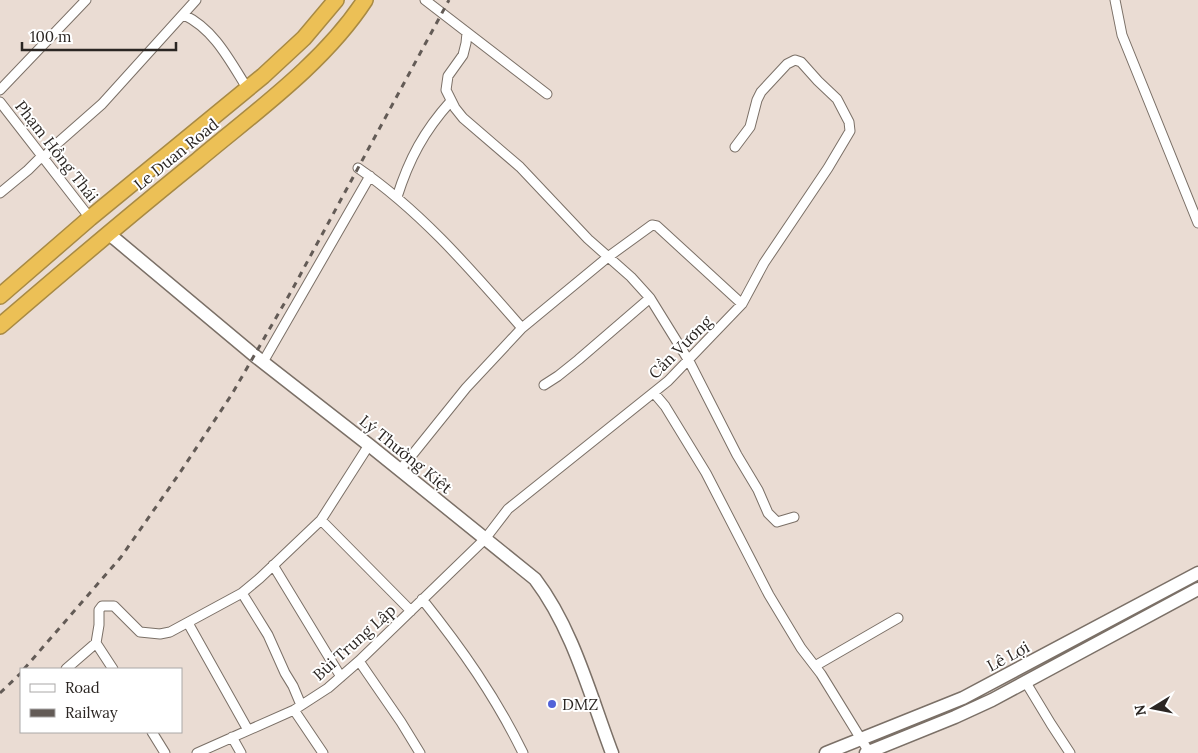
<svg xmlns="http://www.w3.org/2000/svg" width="1198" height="753" font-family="Lora,serif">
	<rect width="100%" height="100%" fill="#eadcd3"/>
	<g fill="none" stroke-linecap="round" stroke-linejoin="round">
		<g stroke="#7b7067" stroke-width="11">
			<path id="street" d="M425 0 547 94
				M1115 0 1122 35 1198 223
				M184 15C214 29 230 61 247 88
				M467 33 466 43 463 55 448 76 446 90 455 108 463 118 520 167 588 239 631 277 650 298 689 361 737 455 758 490 768 513 777 522 794 517
				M0 90 86 0
				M0 102 90 218
				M358 168C422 212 472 271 522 328
				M0 193 28 170 40 158 43 159 52 148 102 104 196 0
				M397 197C409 159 424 131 451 101
				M263 362 370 176
				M544 385 558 376 578 360 650 298
				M654 393 665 406 706 473 769 595 801 648 821 674 869 752
				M400 470 466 388 522 328 608 257 652 225 657 226 742 304
				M321 520 411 611
				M273 565 341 677
				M242 593 268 635 285 673 293 686 301 705
				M422 599C462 649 495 696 523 753
				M188 623 248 730
				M96 643 113 669
				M359 661 401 722 420 753
				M815 666 898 618
				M66 669 96 643 99 625V610L102 606H114L140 632 160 634 170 632 242 593 260 578 321 520 369 445
				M1025 681 1051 724 1070 753
				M294 710 323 753
				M152 732 165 753
				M232 737 241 753
				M197 753 294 710 328 688 359 661 485 539 508 509 668 381 742 304 764 263 828 168 850 131 849 122 837 99 818 81 801 62 795 60 787 64 761 92 757 100 750 127 735 147"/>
		</g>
		<g stroke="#7b7067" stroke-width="15">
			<path id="secondary" d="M108 233 255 356 369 445 535 579C573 629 590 695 612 753
				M826 753 963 698 1198 573
				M866 753 955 717 992 700 1198 589"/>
		</g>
		<g stroke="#a88a44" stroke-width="18">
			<path id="highway" d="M0 296 90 218 263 76 304 38 336 0
				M0 326C65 270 131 214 198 160 255 112 324 63 365 0"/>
		</g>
		<use href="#street" stroke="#fff" stroke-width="9"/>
		<use href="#secondary" stroke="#fff" stroke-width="12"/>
		<use href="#highway" stroke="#ecc056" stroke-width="15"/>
		<path stroke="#635b56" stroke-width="3" stroke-dasharray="6 6" stroke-linecap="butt" d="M24 669 121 557 179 474 232 394 292 290 449 0
			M0 693 21 673"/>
	</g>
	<circle fill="#5262d8" stroke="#fff" stroke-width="2" cx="552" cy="704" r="5"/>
	<g text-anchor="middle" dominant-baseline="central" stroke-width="4" stroke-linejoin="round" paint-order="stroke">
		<g font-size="16" fill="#2b2623" stroke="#fff">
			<text transform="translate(57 151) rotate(52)">Phạm Hồng Thái</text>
			<text transform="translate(176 154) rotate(-39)">Le Duan Road</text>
			<text transform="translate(680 347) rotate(-45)">Cần Vương</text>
			<text transform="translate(406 454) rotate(39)">Lý Thường Kiệt</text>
			<text transform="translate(354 642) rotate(-42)">Bùi Trung Lập</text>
			<text transform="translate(1008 656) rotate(-28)">Lê Lợi</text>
		</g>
		<g font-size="16" fill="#2b2623" stroke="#fff" text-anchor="start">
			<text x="562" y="704">DMZ</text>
		</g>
	</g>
	<rect x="20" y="668" width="162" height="65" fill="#ffffff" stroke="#aaa8a7"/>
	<rect x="30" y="684" width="25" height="8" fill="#ffffff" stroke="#aaa8a7"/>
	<text x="65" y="693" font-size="15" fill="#2b2623">Road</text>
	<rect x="30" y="709" width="25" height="8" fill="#635b56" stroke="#aaa8a7"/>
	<text x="65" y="718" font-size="15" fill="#2b2623">Railway</text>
	<g transform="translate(1153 708) rotate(260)" stroke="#ffffff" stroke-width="4" paint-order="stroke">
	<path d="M0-4L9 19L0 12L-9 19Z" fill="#2b2623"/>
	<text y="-8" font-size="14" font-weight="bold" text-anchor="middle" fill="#2b2623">N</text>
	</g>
	<path d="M22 42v8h154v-8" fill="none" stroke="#2b2623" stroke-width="2.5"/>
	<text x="30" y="42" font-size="15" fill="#2b2623" stroke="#ffffff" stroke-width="4" paint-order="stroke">100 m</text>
</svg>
